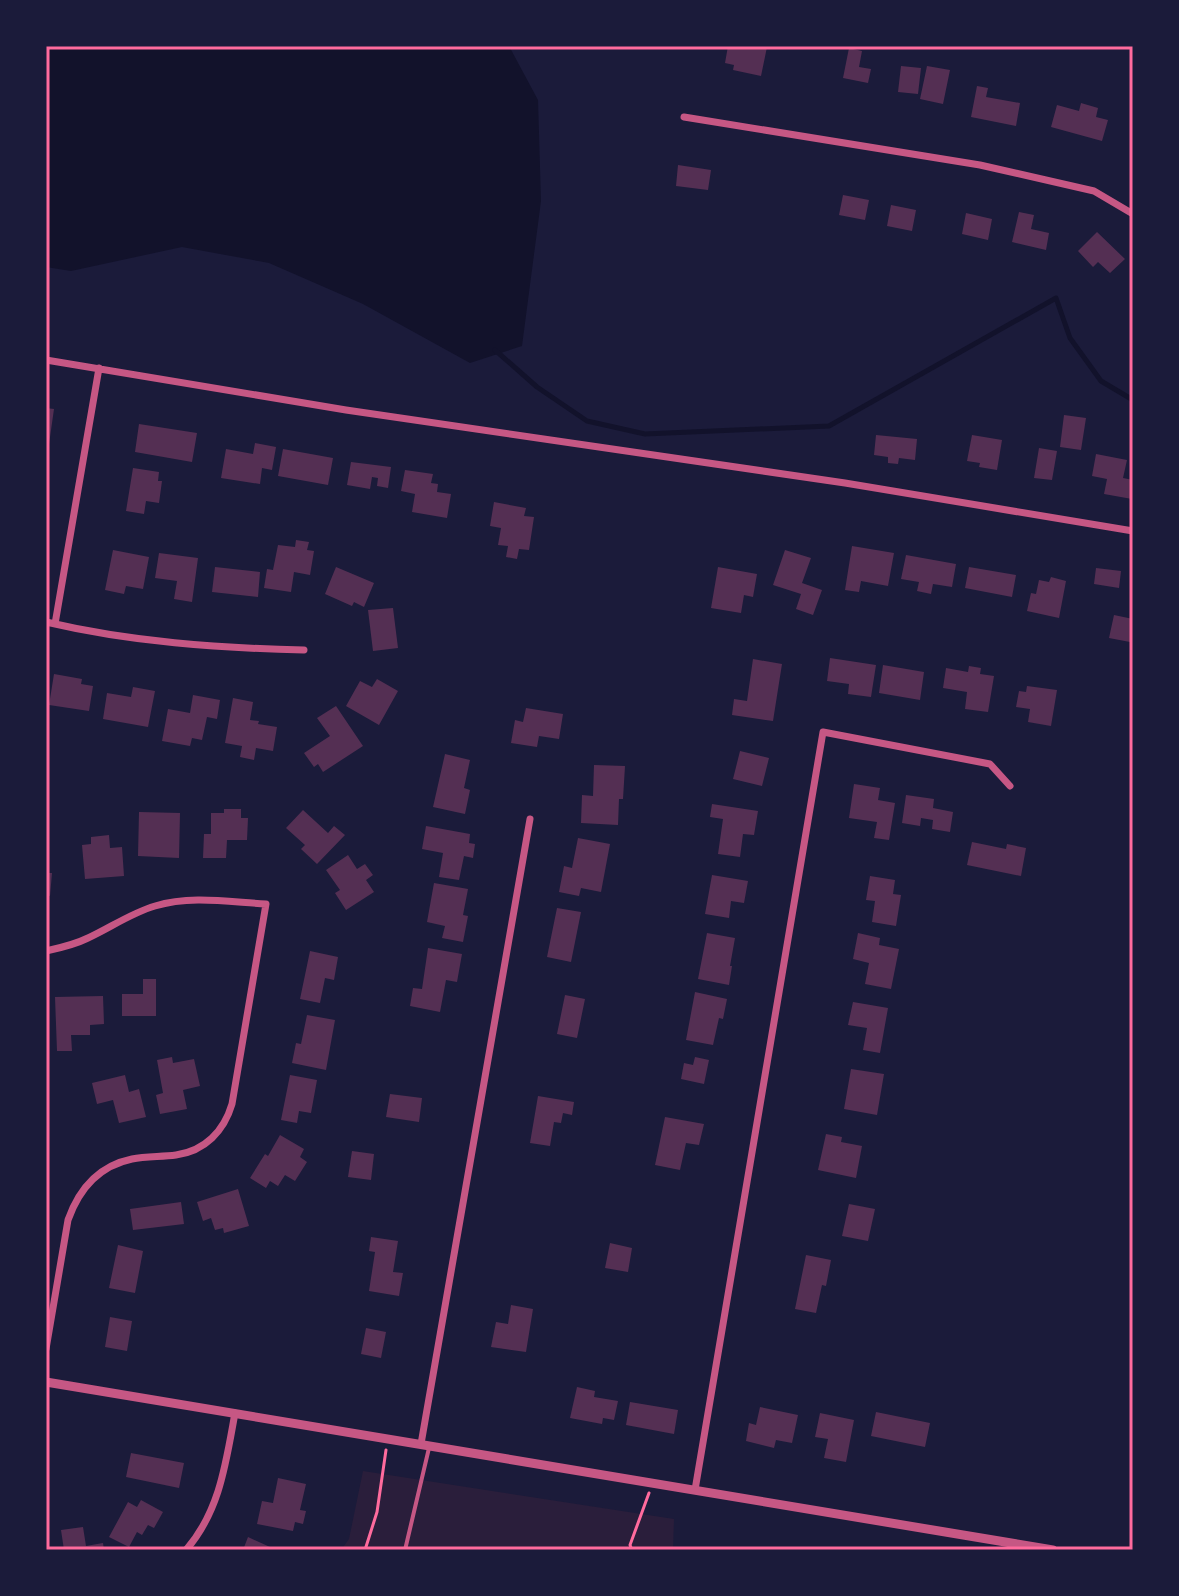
<svg xmlns="http://www.w3.org/2000/svg" width="1179" height="1596" font-family="Raleway,sans-serif">
	<rect width="100%" height="100%" fill="#1b1b3a"/>
	<path fill="#2a1e3b" d="M363 1471 674 1519 673 1550H341L349 1539Z"/>
	<path fill="#12122b" d="M46 46H509L538 100 541 201 522 346 470 363 363 304 269 263 182 247 71 271 46 267Z"/>
	<g fill="none" stroke-linecap="round" stroke-linejoin="round">
		<path stroke="#12122b" stroke-width="5" d="M495 350 537 387 587 421 645 434 829 426 1056 298 1070 338 1101 381 1133 400"/>
	</g>
	<path fill="#542f53" d="M728 46 767 47 761 76 733 70 734 65 725 63Z
		M849 48 862 51 859 67 871 69 868 83 843 78Z
		M901 66 921 68 918 94 898 92Z
		M927 66 950 70 943 104 920 99Z
		M977 86 988 88 986 97 1020 103 1016 126 971 117Z
		M1081 103 1098 108 1096 117 1108 120 1102 141 1051 127 1057 105 1079 111Z
		M678 165 711 170 708 190 676 186Z
		M843 195 869 200 865 220 839 215Z
		M891 205 916 210 912 231 887 226Z
		M1019 212 1034 215 1031 229 1049 233 1046 250 1012 242Z
		M966 213 992 219 988 240 962 234Z
		M1097 232 1125 259 1110 273 1098 262 1093 267 1078 251Z
		M46 408 54 409 48 451H46Z
		M1064 415 1086 418 1081 450 1060 447Z
		M139 424 197 433 192 462 135 452Z
		M876 435 917 439 915 460 899 458 898 464 888 463V457L874 455Z
		M972 435 1002 440 997 470 979 467 980 463 967 461Z
		M255 443 276 447 272 470 262 468 260 484 221 478 226 449 253 454Z
		M1039 448 1057 451 1052 480 1034 478Z
		M283 449 333 458 328 485 278 476Z
		M1096 454 1127 460 1123 478 1133 480 1132 499 1104 494 1107 479 1092 476Z
		M351 462 391 467 388 488 377 486 378 478 372 477 370 489 347 485Z
		M133 468 159 472 158 481H162L159 503 146 501 144 514 126 511Z
		M405 470 433 474 431 483 438 484 437 492 451 494 447 518 412 512 415 494 401 491Z
		M494 502 526 508 524 516 534 517 529 550 519 549 517 559 506 557 508 546 498 545 501 528 490 526Z
		M296 540 309 542 307 550 314 551 310 575 294 572 291 592 264 588 267 569 273 570 278 545 295 547Z
		M852 546 894 553 888 586 861 581 859 592 845 590Z
		M113 550 149 557 143 589 126 586 124 594 105 590Z
		M785 550 811 558 802 583 822 590 813 615 796 609 801 594 773 585Z
		M159 553 198 558 192 602 174 599 177 581 155 578Z
		M906 555 956 564 952 587 933 584 931 594 917 591 919 582 901 579Z
		M215 567 260 572 258 597 212 592Z
		M336 567 374 583 364 607 354 602 352 606 325 594Z
		M718 567 757 574 753 597 744 595 741 613 711 608Z
		M969 567 1016 575 1012 597 965 588Z
		M1096 568 1121 571 1119 588 1094 584Z
		M1051 577 1066 581 1059 618 1027 611 1031 593 1036 594 1039 580 1049 582Z
		M393 608 398 648 373 651 368 610Z
		M1114 615 1133 619 1130 642 1109 638Z
		M830 658 876 665 871 697 848 694 849 684 827 681Z
		M753 659 782 664 773 721 732 715 734 699 747 701Z
		M883 665 924 672 920 700 879 693Z
		M969 666 981 668 980 674 994 676 988 712 965 709 967 692 943 688 946 668 968 672Z
		M54 674 82 679 81 684 93 686 89 711 49 705Z
		M377 679 398 691 379 725 346 706 360 681 372 687Z
		M1027 686 1057 690 1051 726 1028 722 1030 709 1016 707 1019 691 1026 692Z
		M133 687 155 691 148 727 103 719 107 693 131 697Z
		M193 695 220 700 217 719 207 717 202 740 192 738 190 746 162 741 168 709 190 713Z
		M233 698 253 702 250 720 259 721 258 724 277 727 273 751 256 748 254 760 240 757 242 746 225 743Z
		M336 706 363 746 323 772 318 764 314 767 304 753 330 736 317 718Z
		M526 708 563 714 559 739 539 736 537 747 511 743 515 720 523 722Z
		M740 751 769 758 762 786 733 779Z
		M445 754 470 760 464 788 470 790 465 814 433 807Z
		M594 765 625 766 623 799H619L618 825 581 823 582 795 593 796Z
		M854 784 880 788 878 800 895 803 889 840 874 838 877 822 849 818Z
		M906 795 934 799 933 808 953 812 950 832 932 829 933 820 921 818 920 826 902 823Z
		M712 804 758 811 754 835 743 834 740 857 718 854 723 819 710 817Z
		M224 809H241V818H248L247 840H227L226 858H203L204 834H211V813H224Z
		M303 810 328 833 334 826 345 835 317 864 301 849 305 845 286 828Z
		M139 812 180 813 179 858 138 856Z
		M426 826 470 834 469 843 475 844 473 858 464 856 459 880 439 877 443 853 422 849Z
		M109 835 110 848 122 847 124 876 85 879 82 845 91 844V837Z
		M578 838 610 844 601 892 581 888 579 896 559 892 564 866 572 868Z
		M972 842 1006 849 1007 844 1026 848 1021 876 967 865Z
		M348 855 357 869 365 864 373 875 366 880 374 892 346 910 335 893 340 890 326 870Z
		M46 873H52L50 896 46 895Z
		M712 875 748 881 744 903 731 901 729 918 705 914Z
		M870 876 895 880 893 894 901 895 896 926 872 922 875 901 866 900Z
		M434 883 468 889 463 915 468 916 463 942 442 938 445 926 427 922Z
		M557 908 581 912 571 962 547 957Z
		M707 933 735 938 730 966H732L729 985 698 979Z
		M858 933 880 938 879 945 899 949 891 989 865 984 869 963 853 959Z
		M428 948 462 954 457 982 446 980 440 1012 410 1006 413 988 422 989Z
		M310 951 338 957 334 980 325 978 320 1003 300 999Z
		M143 979H156V1016H122V994H143Z
		M695 992 727 999 723 1019 719 1018 713 1045 686 1040Z
		M565 995 585 999 577 1038 557 1034Z
		M103 996 104 1024 90 1025V1035H71L72 1051H57L55 997Z
		M853 1002 888 1008 880 1053 863 1050 867 1028 848 1025Z
		M307 1015 335 1020 326 1070 292 1063 296 1043 301 1044Z
		M172 1057 173 1063 194 1059 200 1086 183 1090 187 1109 160 1114 156 1095 163 1093 157 1060Z
		M695 1057 709 1060 704 1084 681 1079 684 1063 693 1065Z
		M851 1069 884 1074 877 1115 844 1109Z
		M125 1075 129 1092 139 1089 146 1117 119 1123 113 1100 97 1104 92 1083Z
		M290 1075 317 1080 311 1113 299 1111 297 1123 281 1120Z
		M390 1094 422 1098 419 1122 386 1117Z
		M538 1096 574 1102 572 1115 563 1113 561 1123 554 1122 550 1146 530 1143Z
		M665 1117 704 1124 699 1145 686 1143 680 1170 655 1165Z
		M826 1134 842 1137 841 1142 862 1146 856 1178 818 1170Z
		M280 1135 304 1149 300 1157 307 1162 295 1181 285 1175 278 1186 270 1181 266 1188 250 1178 265 1154 268 1156Z
		M352 1151 374 1154 371 1180 348 1177Z
		M238 1189 249 1226 224 1233 223 1228 215 1230 211 1218 203 1221 197 1202Z
		M181 1202 184 1224 133 1230 130 1209Z
		M849 1204 875 1209 868 1241 842 1236Z
		M371 1237 398 1241 393 1272 403 1273 399 1296 369 1291 375 1252 369 1251Z
		M610 1243 632 1248 628 1272 605 1268Z
		M118 1245 143 1251 135 1293 109 1288Z
		M806 1255 831 1260 826 1286 822 1285 816 1313 795 1309Z
		M511 1305 533 1309 526 1352 491 1347 496 1322 508 1324Z
		M110 1317 132 1321 127 1351 105 1347Z
		M366 1328 386 1332 381 1358 361 1354Z
		M577 1387 595 1391 594 1397 618 1401 614 1420 603 1418 602 1424 570 1418Z
		M630 1402 678 1410 674 1434 626 1425Z
		M760 1407 798 1415 792 1443 776 1440 774 1448 746 1441 749 1423 756 1425Z
		M876 1412 930 1423 925 1447 871 1436Z
		M820 1413 854 1420 846 1462 824 1458 828 1439 815 1437Z
		M131 1453 184 1463 179 1488 126 1477Z
		M278 1478 306 1484 300 1510 306 1511 303 1524 295 1522 293 1531 257 1524 262 1501 273 1503Z
		M141 1500 163 1512 154 1528 148 1525 142 1535 137 1532 129 1547 109 1537 128 1502 137 1507Z
		M83 1527 86 1546 103 1543 104 1550H64L61 1530Z
		M248 1537 270 1547 269 1550H243Z"/>
	<g fill="none" stroke-linecap="round" stroke-linejoin="round">
		<path stroke="#ff6b9d" stroke-width="3" d="M365 1550 377 1512 386 1450
			M632 1550 630 1545 649 1493"/>
		<path stroke="#c65784" stroke-width="4" d="M405 1550 429 1448"/>
		<path stroke="#c65784" stroke-width="7" d="M684 117 980 165 1094 191 1133 214
			M46 360 346 410 845 483 1133 531
			M46 622C131 642 218 648 304 650
			M55 624 99 368
			M46 951C60 948 74 945 88 938 110 928 131 913 155 906 191 895 229 902 266 904L232 1104C224 1131 205 1151 176 1155 161 1157 146 1156 132 1159 98 1166 79 1189 68 1220L46 1349
			M421 1444 530 819
			M695 1490 823 732 990 764 1010 786
			M186 1550C220 1511 226 1462 235 1413"/>
		<path stroke="#c65784" stroke-width="9" d="M46 1382 1053 1550"/>
	</g>
	<rect width="1179" height="1596" fill="none" stroke="#1b1b3a" stroke-width="96"/>
	<rect x="48" y="48" width="1083" height="1500" fill="none" stroke="#ff6b9d" stroke-width="3"/>
</svg>
